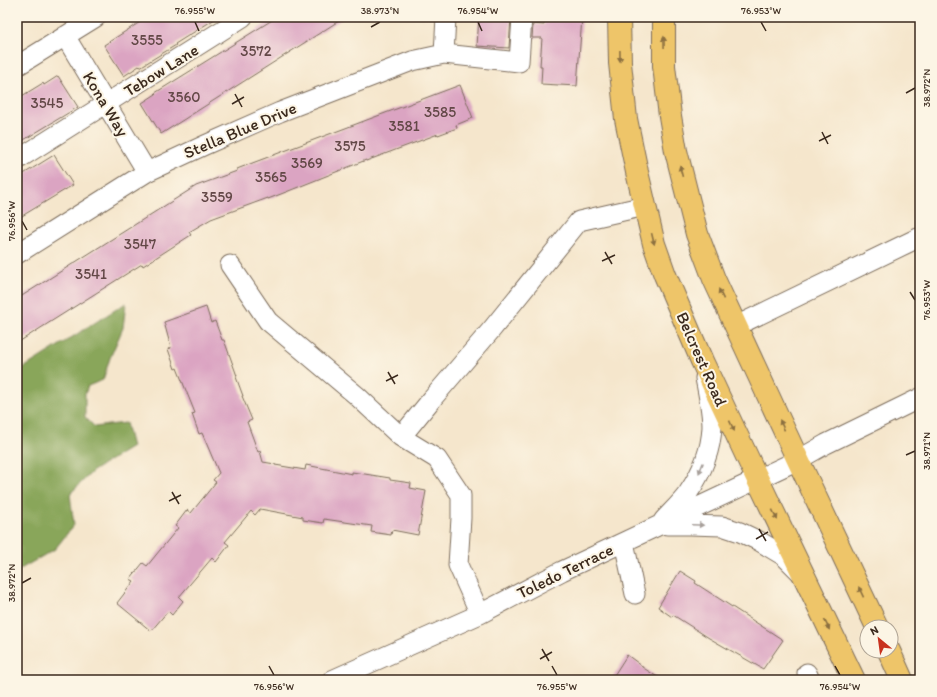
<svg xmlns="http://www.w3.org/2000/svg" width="937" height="697" font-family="Itim,sans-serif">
	<rect width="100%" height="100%" fill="#fcf5e5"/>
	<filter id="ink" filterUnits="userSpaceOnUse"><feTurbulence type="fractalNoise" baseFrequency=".025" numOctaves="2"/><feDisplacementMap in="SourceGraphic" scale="8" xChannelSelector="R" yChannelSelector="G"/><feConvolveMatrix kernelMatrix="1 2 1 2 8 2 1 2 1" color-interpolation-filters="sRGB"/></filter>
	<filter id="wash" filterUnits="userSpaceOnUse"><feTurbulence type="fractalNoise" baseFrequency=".012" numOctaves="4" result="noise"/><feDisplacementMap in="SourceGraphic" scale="16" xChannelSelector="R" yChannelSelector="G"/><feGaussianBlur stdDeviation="0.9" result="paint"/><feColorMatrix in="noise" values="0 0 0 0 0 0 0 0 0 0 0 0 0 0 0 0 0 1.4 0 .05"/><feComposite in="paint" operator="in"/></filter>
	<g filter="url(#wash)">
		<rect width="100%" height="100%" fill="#f5e6cc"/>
		<path fill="#89a65a" stroke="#62683c" d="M126 303 123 328 110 358 103 380 88 386 85 394V417L95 427 108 425 126 423 132 447 93 471 70 494 74 525 55 549 17 571V372Z"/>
		<g id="blocks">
			<path fill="#dba4c2" d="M148 17H218L175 44 176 45 140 67 139 66 124 76 104 45Z
				M277 17H345L161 134 142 103 156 94 155 93Z
				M479 17H511L509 48 477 46Z
				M545 17H582L577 86 541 84 542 66H540L542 38H532L533 24 544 25Z
				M58 76 78 107 17 144V99L43 83 44 85Z
				M460 85 473 118 456 125 457 128 438 135V134L366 161V160L286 192 268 199V198L211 219 189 232 191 235 143 266 142 264 17 343V299L196 186 237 171V169L255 162Z
				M54 155 73 185 17 219V178Z
				M206 307 211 323 215 321 222 340H224L237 376 236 377 243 396H242L252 420 247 422 258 452 260 451 263 462 275 464V465L305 470 306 465 352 474V472L390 478V480L411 483 410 488 426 491 418 535 392 530 391 535 371 532 372 526 324 519 323 523 303 520V517L260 509 255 515 251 511 225 542 229 545 216 562 212 558 179 597 183 601 172 615 168 611 151 631 117 603 134 581 130 579 143 563 147 566 178 528 175 526 187 510 191 513 216 482 213 480 219 473 202 433 199 434 192 414 195 413 177 368 175 369 168 349 171 348 164 322Z
				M680 571 696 581 695 583 783 640 763 669 709 638 673 615 672 617 658 607Z
				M627 655 642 666V667L662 680H611Z"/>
		</g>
	</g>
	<g filter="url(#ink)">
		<use href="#blocks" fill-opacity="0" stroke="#7c6c5b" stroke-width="1"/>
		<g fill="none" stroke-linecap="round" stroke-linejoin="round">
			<g stroke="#7c6c5b" stroke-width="21">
				<path id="minor" d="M65 36 147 172
					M444 54 446 17
					M17 66 96 17
					M17 160 243 17
					M17 254 147 172 205 145 280 112 412 61 444 54 519 62 522 17
					M230 265 268 321 356 395 401 437 437 459 461 495V518L458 565 480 614
					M736 326 918 238
					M401 437 432 399 492 329 579 221 645 206
					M663 521C671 512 681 503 688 493 701 474 711 450 712 427 712 411 708 394 705 378
					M667 525H690L722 526 740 532 759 541 784 556 800 572
					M624 542 635 594
					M807 673 810 680
					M332 680 480 614 562 571 798 460 826 444 920 398"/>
			</g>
			<g stroke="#7c6c5b" stroke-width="24">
				<path id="major" d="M619 17 620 63 626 119 637 172 654 244 665 275 702 361 758 480 854 680
					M664 17V66L670 116 676 151 697 234 714 279 798 460 877 627
					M889 651 902 680"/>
			</g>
			<use href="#minor" stroke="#fff" stroke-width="19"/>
			<use href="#major" stroke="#eec569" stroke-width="22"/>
		</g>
		<defs><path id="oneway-solid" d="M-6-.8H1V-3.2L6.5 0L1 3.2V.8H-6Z"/></defs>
		<g fill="#8c7040">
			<use href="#oneway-solid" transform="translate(664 42) rotate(-91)"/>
			<use href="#oneway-solid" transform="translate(620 56) rotate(89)"/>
			<use href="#oneway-solid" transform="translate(681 171) rotate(-104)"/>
			<use href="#oneway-solid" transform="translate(653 239) rotate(76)"/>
			<use href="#oneway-solid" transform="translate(721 294) rotate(-115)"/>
			<use href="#oneway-solid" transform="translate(782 425) rotate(-115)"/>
			<use href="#oneway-solid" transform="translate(732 426) rotate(65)"/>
			<use href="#oneway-solid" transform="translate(775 515) rotate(64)"/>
			<use href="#oneway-solid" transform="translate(861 592) rotate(-115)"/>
			<use href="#oneway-solid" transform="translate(827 625) rotate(64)"/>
		</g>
		<g fill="#a79f9a">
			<use href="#oneway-solid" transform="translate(701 468) rotate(112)"/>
			<use href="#oneway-solid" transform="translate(698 525) rotate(3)"/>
		</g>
	</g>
	<path fill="none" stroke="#3b2a1e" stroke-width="1.5" d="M195 22 199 31M478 22 482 31M761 22 766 31M371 27 380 22M906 93 915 88M235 94 242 107M232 104 244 97M822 132 828 144M819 141 831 135M22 221 27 230M605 252 612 264M602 261 615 255M910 292 915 300M388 372 395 384M386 381 398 375M906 455 915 451M172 492 179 504M169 501 181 495M759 529 766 541M756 539 768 532M22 583 31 578M542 649 549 661M540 659 552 652M269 666 274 675M552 666 557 675M835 666 840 675"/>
	<g text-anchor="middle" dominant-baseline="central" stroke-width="4" stroke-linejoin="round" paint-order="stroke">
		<g font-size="15" fill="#634847">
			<text x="147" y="40">3555</text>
			<text x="256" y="51">3572</text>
			<text x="184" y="97">3560</text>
			<text x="47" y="103">3545</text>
			<text x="440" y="112">3585</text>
			<text x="404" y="126">3581</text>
			<text x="350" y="146">3575</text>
			<text x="307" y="163">3569</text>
			<text x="271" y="177">3565</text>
			<text x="217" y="197">3559</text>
			<text x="140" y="244">3547</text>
			<text x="91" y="274">3541</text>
		</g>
		<g font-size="17" fill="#3b2a1e" stroke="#fcf5e5">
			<text transform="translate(161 70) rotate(-32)">Tebow Lane</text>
			<text transform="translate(106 104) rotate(59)">Kona Way</text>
			<text transform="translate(240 130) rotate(-23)">Stella Blue Drive</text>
			<text transform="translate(702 359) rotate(66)">Belcrest Road</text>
			<text transform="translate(565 571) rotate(-26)">Toledo Terrace</text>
		</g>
	</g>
	<rect width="937" height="697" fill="none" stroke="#fcf5e5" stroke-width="44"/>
	<g transform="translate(879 639) rotate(331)"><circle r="19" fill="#fcf5e5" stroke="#afa495"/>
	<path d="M0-3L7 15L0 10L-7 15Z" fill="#c8321e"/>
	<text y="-6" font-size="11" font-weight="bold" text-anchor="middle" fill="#3b2a1e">N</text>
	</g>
	<rect x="22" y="22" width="893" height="653" fill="none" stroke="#3b2a1e" stroke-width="1.5"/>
	<g font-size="10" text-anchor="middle" fill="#3b2a1e">
		<text x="195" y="14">76.955°W</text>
		<text x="380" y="14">38.973°N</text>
		<text x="478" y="14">76.954°W</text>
		<text x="761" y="14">76.953°W</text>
		<text transform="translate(926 88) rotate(-90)" y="4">38.972°N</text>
		<text transform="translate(11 221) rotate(-90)" y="4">76.956°W</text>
		<text transform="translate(926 300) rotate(-90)" y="4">76.953°W</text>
		<text transform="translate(926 451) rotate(-90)" y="4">38.971°N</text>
		<text transform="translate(11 583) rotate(-90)" y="4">38.972°N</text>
		<text x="274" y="690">76.956°W</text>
		<text x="557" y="690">76.955°W</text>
		<text x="840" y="690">76.954°W</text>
	</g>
</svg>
